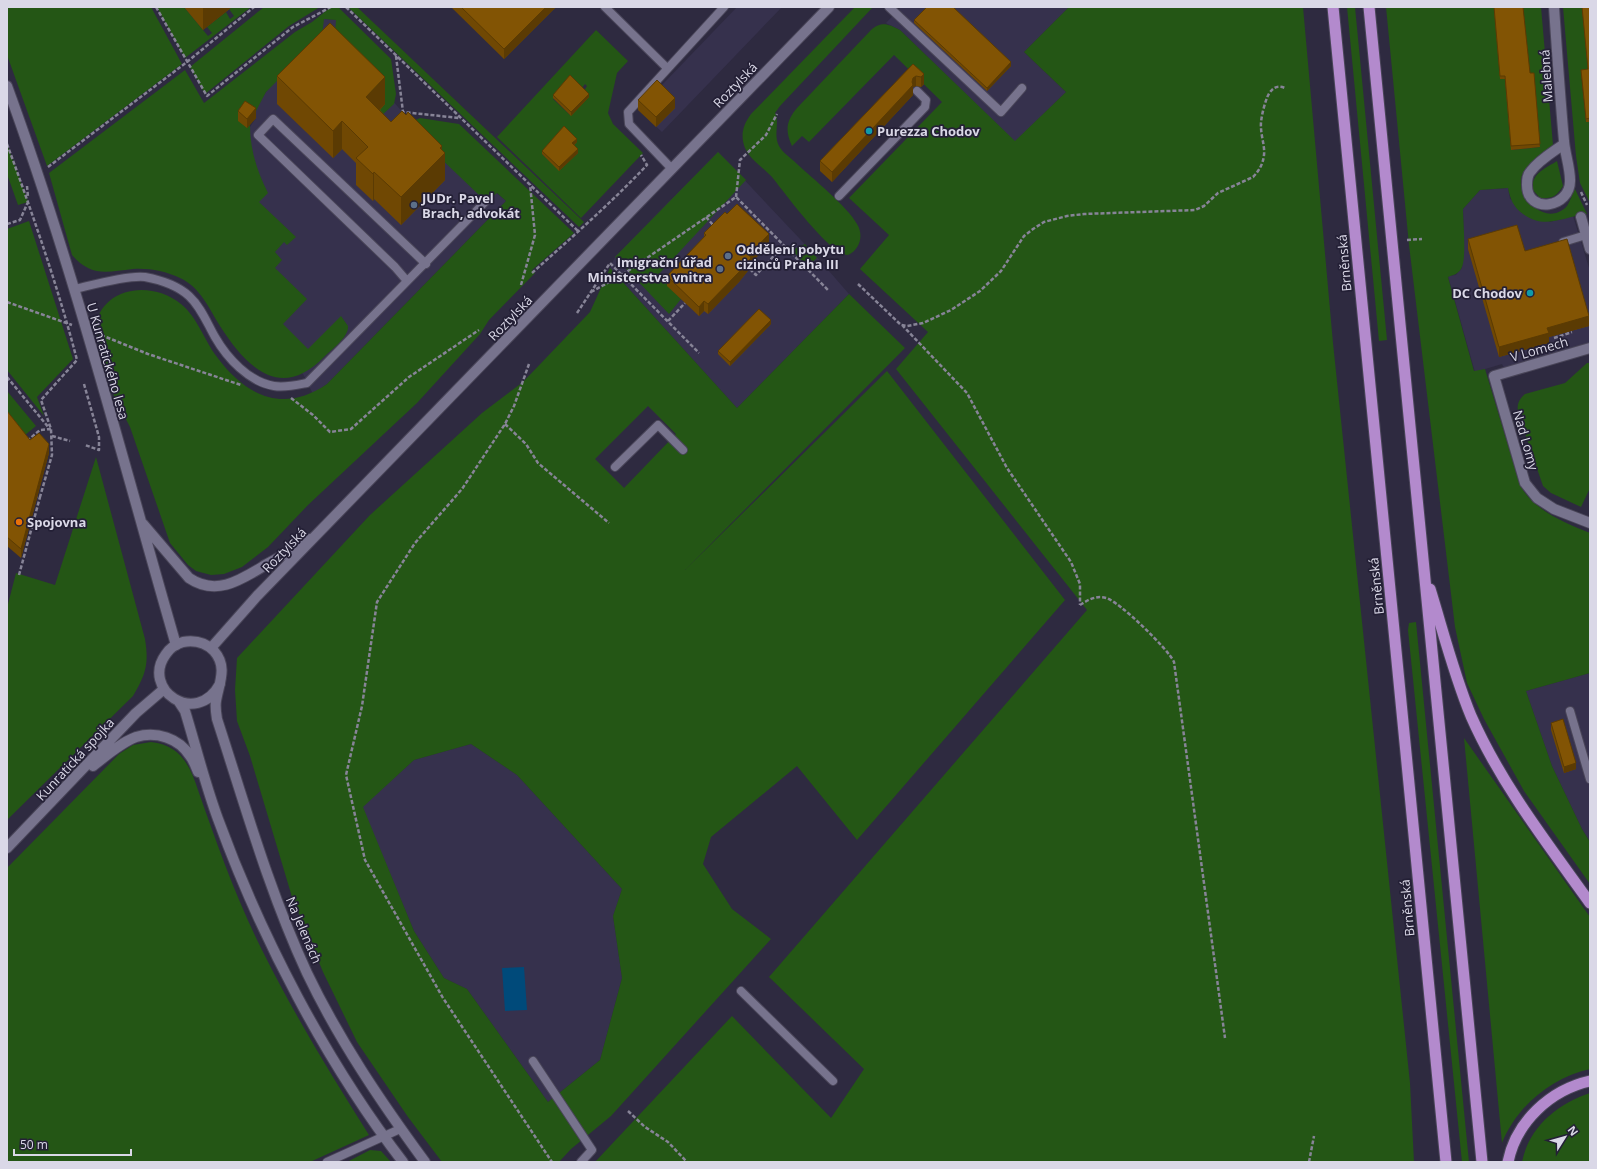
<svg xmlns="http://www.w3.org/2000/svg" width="1597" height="1169" font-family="'Open Sans',sans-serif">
	<rect width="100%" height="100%" fill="#2e2a40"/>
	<path fill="#36314d" d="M737 7H782L662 132 638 110Z
		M901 7H1069L1024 52 1066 92 1015 142 900 30 886 23Z
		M324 19 337 20 335 34 411 122 506 201 327 384 313 394 303 374 212 283 250 127 256 118 254 115 257 106 266 92Z
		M718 152 816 256 849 294 737 408 610 268 615 257Z
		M1508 188 1510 199 1550 222 1573 216 1590 271V342L1504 368 1502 364 1475 372 1448 276 1456 275 1462 268 1464 247 1463 209 1480 190Z
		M1590 673V842L1582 829 1552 766 1526 691Z
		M471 744 517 775 622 889 613 916 622 978 600 1060 548 1102 467 989 444 978 414 931 362 807 414 760Z"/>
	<path fill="#245615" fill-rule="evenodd" d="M7 7H151L182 64 47 166 7 55Z
		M157 7H184L208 36 212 33 207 27 226 12 230 19 234 16 229 9 232 7H251L185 58Z
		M264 7H320L289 26 205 94 190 67Z
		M331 7H338L391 59 396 94 394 104 367 129 335 34 336 20 324 19 322 36 266 92 247 128 250 125C250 150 257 171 268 193L259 202 296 237 287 245 284 242 275 252 282 260 275 268 307 299 283 324 308 349 341 316 348 326C349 337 332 349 325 356 281 402 247 368 220 326 209 308 200 287 180 278 165 271 149 268 133 269 106 272 91 277 72 255L49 173 185 70 204 103 295 32 312 22Z
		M348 7H357L584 222 579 227Z
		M855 7H873L780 106 775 113C780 122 773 135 779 146 783 153 791 158 796 163 812 178 848 207 857 224 864 235 860 250 848 255 829 254 785 193 772 177 764 168 750 160 745 148 740 135 743 125 751 114Z
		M1069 7H1303L1333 343 1410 1083 1414 1162H595L732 1016 831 1118 864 1069 769 977 1087 610 896 369 928 332 860 269 889 235 849 198 942 102 894 55 809 142 802 136 792 146C785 131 786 121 797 108L871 30C882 21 888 24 900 30L1015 141 1066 92 1024 52Z
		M1347 7H1355L1387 340 1379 341Z
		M1386 7H1498L1501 79H1505L1512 150 1540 147 1530 77 1523 7H1541L1553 145C1546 152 1527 165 1523 173 1512 195 1546 229 1567 206 1570 202 1572 194 1575 189L1587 214C1562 217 1545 230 1523 214 1513 207 1510 198 1508 188L1480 190 1463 209C1463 221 1467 260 1461 269 1458 274 1453 275 1448 277L1474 371 1485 369 1520 485C1533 510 1565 523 1590 533V673L1526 691 1552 766 1582 829 1590 842V884L1524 791 1484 719 1467 683 1455 627 1409 245Z
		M1563 7H1583L1588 72 1581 73 1586 122H1590V203L1580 183 1576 156Z
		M596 30 628 61 617 73 608 113 613 124 643 153 581 218 497 137ZM585 84 587 86 570 115 553 99 581 89ZM578 153 559 170 542 154Z
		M420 118 459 124 574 233 532 270 535 273 489 320 480 334 417 403 308 505 268 547 242 567 224 574 211 575 196 571 188 565 170 543 130 427 114 396 95 331C98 287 151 279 181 304 198 318 204 340 217 357 246 396 283 414 327 384L506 201 497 193C491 199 486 197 479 195L414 133 411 122Z
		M7 144 28 202 18 205 7 174Z
		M718 152 746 180 658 275 681 299 669 314 615 257Z
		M1557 161 1563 186C1557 196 1552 199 1540 198L1533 190C1530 174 1546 168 1557 161Z
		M29 221 73 359 37 397 44 416 7 370V229Z
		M805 244 817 258 809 265 805 264 792 250Z
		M610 268 737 408 849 294 905 348 685 570 887 371 1065 600 857 840 797 766 711 837 703 864 732 909 771 939 611 1116 571 1149 559 1162H442L408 1117 357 1042 323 972 292 897 250 756 237 721 235 690 237 658 370 515 482 413 523 382 590 312ZM648 406 676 434 624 488 595 459ZM471 744 517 775 622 889 613 916 622 978 600 1060 548 1102 467 989 444 978 414 931 363 807 414 760Z
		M1587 363H1590V488L1581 507 1551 493 1543 486 1518 413C1517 405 1518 400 1525 394L1565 383Z
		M7 391 36 426 7 450Z
		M96 457 145 639C149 664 146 674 133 696L7 820V608L16 573 55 585Z
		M1416 622 1469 1162H1462L1408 630 1409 623Z
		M1464 738 1590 917V1069C1551 1078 1517 1106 1502 1143Z
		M151 742C180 745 190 765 198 790 217 844 236 898 262 950 294 1014 331 1075 369 1135L310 1162H7V868L119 754 133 745Z
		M1590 1093V1162H1522C1529 1127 1557 1104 1590 1093Z
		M370 1150 381 1151 391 1162H347Z"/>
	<path fill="#004a7a" d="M524 967 527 1010 505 1011 502 968Z"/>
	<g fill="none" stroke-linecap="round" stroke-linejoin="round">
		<g stroke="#494558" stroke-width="10">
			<path id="service" d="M605 7 667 68
				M889 7 1001 112 1022 88
				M672 169 629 124 628 112 724 7
				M839 196 925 107 926 100 917 91
				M1563 242 1586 235
				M407 281 395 267 258 135 273 119 426 264
				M74 289C92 285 128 275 145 277 161 280 177 285 189 296 201 307 207 323 215 337 227 358 249 382 274 386 285 388 297 385 307 383L486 201
				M615 467 658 425 683 450
				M1570 711 1590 779
				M741 991 833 1081
				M533 1061 592 1150 581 1162
				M327 1162 400 1129"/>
		</g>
		<g stroke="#494558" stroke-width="12">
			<path id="minor" d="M1554 7C1557 52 1560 96 1564 141 1565 154 1570 167 1570 180 1571 208 1527 215 1527 185 1527 180 1527 175 1531 171 1539 160 1553 152 1564 144
				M1581 217 1590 249
				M1590 348 1494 376 1525 483 1537 498 1554 509 1590 523"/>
		</g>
		<g stroke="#494558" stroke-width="12">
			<path id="tertiary" d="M7 86C74 269 122 458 176 645
				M143 524 189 578C217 597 242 579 267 564 282 556 296 548 310 539"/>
		</g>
		<g stroke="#494558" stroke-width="12">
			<path id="secondary" d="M211 648 257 596 829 7
				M220 684C196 728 140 689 166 654 170 648 176 644 183 642 195 640 206 643 214 651 228 667 219 683 216 701 215 707 216 713 217 719 245 805 269 891 307 973 339 1040 381 1102 425 1162
				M179 702 185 711C196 747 205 784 218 819 261 937 326 1062 403 1162
				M93 766C106 756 120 743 136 737 156 731 179 738 190 756 194 761 196 767 198 772
				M7 848 136 713 164 689"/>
		</g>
		<g stroke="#494558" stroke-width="13">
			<path id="trunk" d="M1333 7 1446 1162
				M1369 7 1482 1162
				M1430 589C1443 631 1454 675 1471 716 1501 784 1547 843 1590 903
				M1508 1162C1516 1122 1550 1090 1590 1081"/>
		</g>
		<path stroke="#878497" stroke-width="2.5" stroke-dasharray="4 2" stroke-linecap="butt" d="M156 7 207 96 293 27 331 7
			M346 7 579 232
			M396 56 403 112 459 118
			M7 144C33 215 58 287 77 360L41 400 51 429 52 455 40 497H36
			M48 167 187 62 254 7
			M27 186 28 197
			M1581 192 1587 205
			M736 197 740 160 766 135 777 114
			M706 217 714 226
			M7 224 20 220 28 202
			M1407 240 1422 239
			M750 269 756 275 784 245
			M532 273C571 238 611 203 647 165L641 155
			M858 284 901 325 907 326 923 323 951 310 980 291 1001 271 1024 236 1033 229 1044 222 1067 216 1084 214 1195 210 1204 206 1218 193 1253 177C1259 171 1263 164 1264 155 1265 146 1261 136 1261 127 1260 120 1266 95 1271 91 1275 86 1280 86 1285 88
			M521 285 535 235 530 184
			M591 292 622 275 736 197 829 291
			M7 302 72 325
			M577 313 610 263 699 353
			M668 321 685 303
			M902 325 967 393 1007 468 1071 562 1080 584V605
			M101 335 148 354 241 385
			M1554 338 1572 332
			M529 364 514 406 505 424 462 489 415 543 377 602 362 706 346 775 365 860 443 998 552 1162
			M7 377 49 428
			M84 384 99 437V450L85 445
			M291 398 313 415 330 432 351 429 409 377 479 330
			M505 424 526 444 538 463 609 523
			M52 436 70 441
			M27 441 40 430 51 429
			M19 575 40 497
			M1080 605C1088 600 1096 595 1106 598 1119 601 1169 650 1174 662L1225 1038
			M628 1111 645 1127 668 1142 687 1162
			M1309 1162 1314 1136"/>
		<use href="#service" stroke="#77738d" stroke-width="8"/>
		<use href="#minor" stroke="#77738d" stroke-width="10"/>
		<use href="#tertiary" stroke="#77738d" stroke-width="10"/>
		<use href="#secondary" stroke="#77738d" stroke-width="10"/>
		<use href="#trunk" stroke="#b38acd" stroke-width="11"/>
	</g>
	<path fill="#704803" d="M184 7H232L203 30Z
		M451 7H556L504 59Z
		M1494 7 1530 73 1540 147 1511 150 1505 79H1500Z
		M1582 7H1590V122H1586L1581 70 1588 69Z
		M914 20 1011 66 987 91 914 23Z
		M913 64 924 74V84L921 87 916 86 913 87V95L832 182 820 171V161Z
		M277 76 385 104 380 110 391 122 442 150 445 180 401 225 374 199 373 201 356 185V163L342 149 333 158 277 104Z
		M553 95 589 97 571 116 553 98Z
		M638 100 675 108 656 127 638 110Z
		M238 111 256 118 247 128 238 121Z
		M577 142 574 145 578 153 559 171 542 154V151Z
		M727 214 769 244 751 263V267L739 282 708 314 704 311 699 316 667 286V276L704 238V233Z
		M1468 239 1525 251 1589 326 1549 337V343L1499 357 1468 249Z
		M771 324 730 366 718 354V351Z
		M7 411 30 440 49 453 21 558 7 546Z
		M1551 723 1576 769 1564 773 1551 730Z"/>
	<path fill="#5b3b03" d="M203 7H232L203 30Z
		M546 7H556L504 59V49Z
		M1011 62V66L987 91V88Z
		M924 74V84L921 87V77Z
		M916 76V86L913 87V95L832 182V172L912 82 913 78Z
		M385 77V104L366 124V97Z
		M589 94V97L571 116V112Z
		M675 98V108L656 127V117Z
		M256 108V118L247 128V119Z
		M342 121V149L333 158V131Z
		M577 139V142L572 147V143Z
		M442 146V155L445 153V180L401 225V197Z
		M578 149V153L559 171V167Z
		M374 172V199L373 201V174Z
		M769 234V244L751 263V267L739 282 708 314V304L749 255Z
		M704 301V311L699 316V307Z
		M1589 316V326L1549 337V343L1499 357V347L1547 328Z
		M771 320V324L730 366V362Z
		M49 444V453L21 558V549Z
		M1576 763V769L1564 773V767Z"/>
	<path fill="#825404" stroke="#5b3b03" d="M461 7H546L504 49Z
		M927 7H953L1011 62 987 88 914 20Z
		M1494 7H1523L1530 73H1534L1540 144 1511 146 1505 76H1500Z
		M1582 7H1590V118L1586 119 1581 70 1588 69Z
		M330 23 385 77 366 97 391 122 402 111 406 115 408 112 442 146 440 148 445 153 401 197 374 172 373 174 356 158 368 147 342 121 333 131 277 76Z
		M913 64 924 74 921 77 916 76 913 78 912 82 913 85 832 172 820 161Z
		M570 75 589 94 571 112 553 95Z
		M657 80 675 98 656 117 638 100Z
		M245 101 256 108 247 119 238 111Z
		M564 126 577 139 572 143 578 149 559 167 542 151Z
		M737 204 769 234 749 255 751 258 739 272 708 304 704 301 699 307 667 276 706 235 704 233 725 212 727 214Z
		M1517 225 1525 251 1567 239 1589 316 1547 328 1549 333 1499 347 1468 239Z
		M759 309 771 320 730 362 718 351Z
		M7 411 30 440 39 433 49 444 21 549 7 537Z
		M1563 719 1576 763 1564 767 1551 723Z"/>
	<g fill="#0f9aa8" stroke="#242036" stroke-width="1.5">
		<circle cx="869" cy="131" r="4"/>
		<circle cx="1530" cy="293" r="4"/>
	</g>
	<g fill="#5c6f8a" stroke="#242036" stroke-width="1.5">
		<circle cx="414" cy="205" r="4"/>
		<circle cx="728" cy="256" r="4"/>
		<circle cx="720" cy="269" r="4"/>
	</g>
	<circle fill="#e8710a" stroke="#242036" stroke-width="1.5" cx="19" cy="522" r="4"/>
	<g text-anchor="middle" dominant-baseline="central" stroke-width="3.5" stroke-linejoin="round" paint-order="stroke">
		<g font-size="13" fill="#dad8e7" stroke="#242036">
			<text transform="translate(1546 76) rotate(-94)">Malebná</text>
			<text transform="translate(735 85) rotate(-46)">Roztylská</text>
			<text transform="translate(1344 263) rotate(-95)">Brněnská</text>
			<text transform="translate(510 318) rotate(-46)">Roztylská</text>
			<text transform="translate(1539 349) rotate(-16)">V Lomech</text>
			<text transform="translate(108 361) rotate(74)">U Kunratického lesa</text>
			<text transform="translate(1526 440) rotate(74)">Nad Lomy</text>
			<text transform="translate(284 550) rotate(-46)">Roztylská</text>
			<text transform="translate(1376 586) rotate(-96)">Brněnská</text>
			<text transform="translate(75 759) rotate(-47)">Kunratická spojka</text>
			<text transform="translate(1407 908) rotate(-95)">Brněnská</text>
			<text transform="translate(304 930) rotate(67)">Na Jelenách</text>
		</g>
		<g font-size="13" font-weight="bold" fill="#dad8e7" stroke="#242036" text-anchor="start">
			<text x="877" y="131">Purezza Chodov</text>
			<text x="422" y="198">JUDr. Pavel<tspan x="422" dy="15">Brach, advokát</tspan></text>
			<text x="736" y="249">Oddělení pobytu<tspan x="736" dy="15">cizinců Praha III</tspan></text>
			<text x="712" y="262" text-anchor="end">Imigrační úřad<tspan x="712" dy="15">Ministerstva vnitra</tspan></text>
			<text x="1522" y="293" text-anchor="end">DC Chodov</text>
			<text x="27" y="522">Spojovna</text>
		</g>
	</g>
	<rect width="1597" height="1169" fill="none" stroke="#dad8e7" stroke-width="16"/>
	<g transform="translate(1565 1137) rotate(53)" stroke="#242036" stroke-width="3" paint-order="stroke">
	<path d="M0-3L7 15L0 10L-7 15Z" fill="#dad8e7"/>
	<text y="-6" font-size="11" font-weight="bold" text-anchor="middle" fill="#dad8e7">N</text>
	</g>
	<path d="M14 1149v6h117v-6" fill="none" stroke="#dad8e7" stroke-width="2"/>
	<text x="20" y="1149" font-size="12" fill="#dad8e7" stroke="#242036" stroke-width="3" paint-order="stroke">50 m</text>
</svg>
